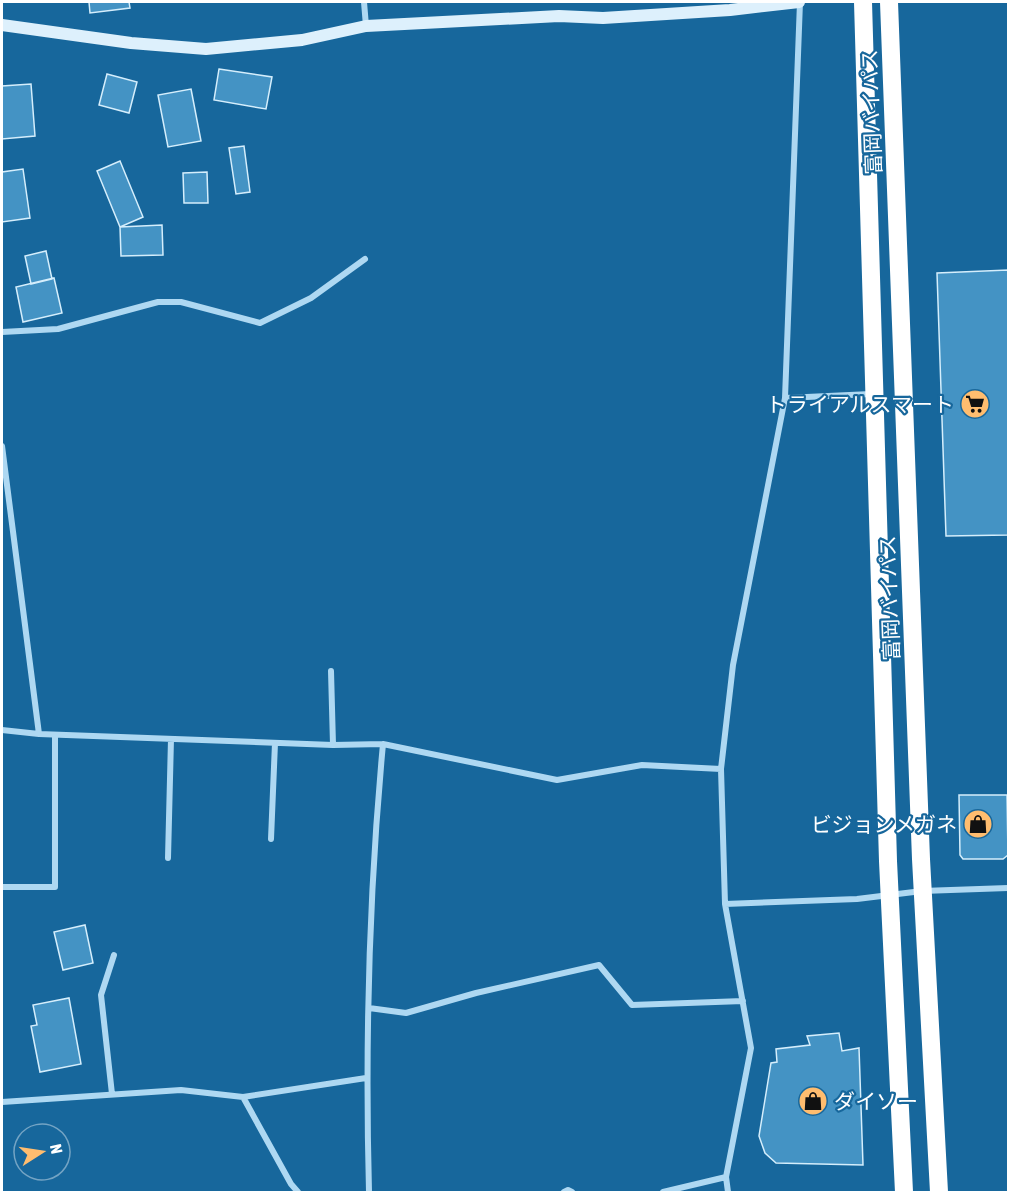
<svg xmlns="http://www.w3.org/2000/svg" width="1010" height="1194" font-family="'Asap Condensed','Noto Sans JP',sans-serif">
	<rect width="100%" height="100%" fill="#17679c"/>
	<path fill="#4493c4" stroke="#d5eefc" stroke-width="1.5" d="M89 2H129L130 8 90 13Z
		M219 69 272 77 266 109 214 100Z
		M107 74 137 82 129 113 99 105Z
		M31 84 35 136 2 139V86Z
		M191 89 201 141 168 147 158 95Z
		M244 146 250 192 236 194 229 148Z
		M120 161 143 217 120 227 97 171Z
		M23 169 30 218 2 222V172Z
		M207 172 208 203H184L183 173Z
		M162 225 163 255 121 256 120 227Z
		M46 251 52 279 31 284 25 256Z
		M1008 270V535L946 536 937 273Z
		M54 278 62 313 23 322 16 287Z
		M959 795H1007L1008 855 1003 859H963L960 855Z
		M85 925 93 963 63 970 54 932Z
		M69 998 81 1064 40 1072 31 1026 37 1025 33 1005Z
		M839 1033 842 1051 859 1048 863 1165 776 1163 765 1153 759 1136 771 1063 777 1062 776 1049 810 1045 807 1036Z"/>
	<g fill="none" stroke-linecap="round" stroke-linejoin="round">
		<path stroke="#aed8f2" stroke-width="6" d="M364 2 366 26
			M2 332 58 329 158 302H181L260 323 311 298 365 259
			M785 398 871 394
			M2 446 39 734
			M331 671 333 745
			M2 730 39 734 333 745 383 744 557 780 642 765 721 769 725 904 751 1048 726 1177 728 1192
			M721 769 733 665 785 398 800 2
			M271 839 275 743
			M168 858 171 739
			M2 887H55V735
			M725 904 857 899 922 891 1008 888
			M369 1008 406 1013 476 993 599 965 632 1005 743 1001
			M112 1094 101 995 114 955
			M243 1097 366 1078
			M2 1102 181 1090 243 1097 291 1184 298 1192
			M369 1192C365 1043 369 893 383 744
			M564 1192 568 1190 572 1192
			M663 1192 726 1177"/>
		<path stroke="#ddf0fc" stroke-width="12" d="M2 25 131 43 206 49 302 40 366 26 559 16 603 18 730 10 799 2"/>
		<path stroke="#fff" stroke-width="18" d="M863 2 888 861 904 1192
			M889 2 921 859 939 1192"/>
	</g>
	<defs>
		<g id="supermarket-disc" transform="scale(1.5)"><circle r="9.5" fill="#ffbd6f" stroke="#17679c"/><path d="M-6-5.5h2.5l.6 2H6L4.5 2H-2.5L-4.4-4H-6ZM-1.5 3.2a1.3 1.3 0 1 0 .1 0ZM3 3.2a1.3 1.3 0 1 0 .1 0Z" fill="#111"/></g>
		<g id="shop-disc" transform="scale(1.5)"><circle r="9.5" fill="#ffbd6f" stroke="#17679c"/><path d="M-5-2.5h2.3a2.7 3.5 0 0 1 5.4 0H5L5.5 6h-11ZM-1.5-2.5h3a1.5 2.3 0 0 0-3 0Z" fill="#111"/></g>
	</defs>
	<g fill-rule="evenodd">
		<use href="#supermarket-disc" x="975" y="404"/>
		<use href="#shop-disc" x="978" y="824"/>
		<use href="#shop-disc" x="813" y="1101"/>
	</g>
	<g text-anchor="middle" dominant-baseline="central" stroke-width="4.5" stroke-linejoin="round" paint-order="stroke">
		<g font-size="21" fill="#fff" stroke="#17679c">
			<text transform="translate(871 112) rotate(-92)">富岡バイパス</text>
			<text transform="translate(889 598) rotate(-92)">富岡バイパス</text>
		</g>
		<g font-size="21" fill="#fff" stroke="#17679c" text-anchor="end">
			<text x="954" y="404">トライアルスマート</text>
			<text x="957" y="824">ビジョンメガネ</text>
			<text x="834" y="1101" text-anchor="start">ダイソー</text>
		</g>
	</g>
	<rect width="1010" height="1194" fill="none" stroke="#ffffff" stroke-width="6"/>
	<g transform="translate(42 1152) rotate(78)"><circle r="28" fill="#17679c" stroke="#74a4c4" stroke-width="1.5"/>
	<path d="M0-4.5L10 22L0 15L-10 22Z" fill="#ffbd6f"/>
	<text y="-9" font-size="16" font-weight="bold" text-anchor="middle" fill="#ffffff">N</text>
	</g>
</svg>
